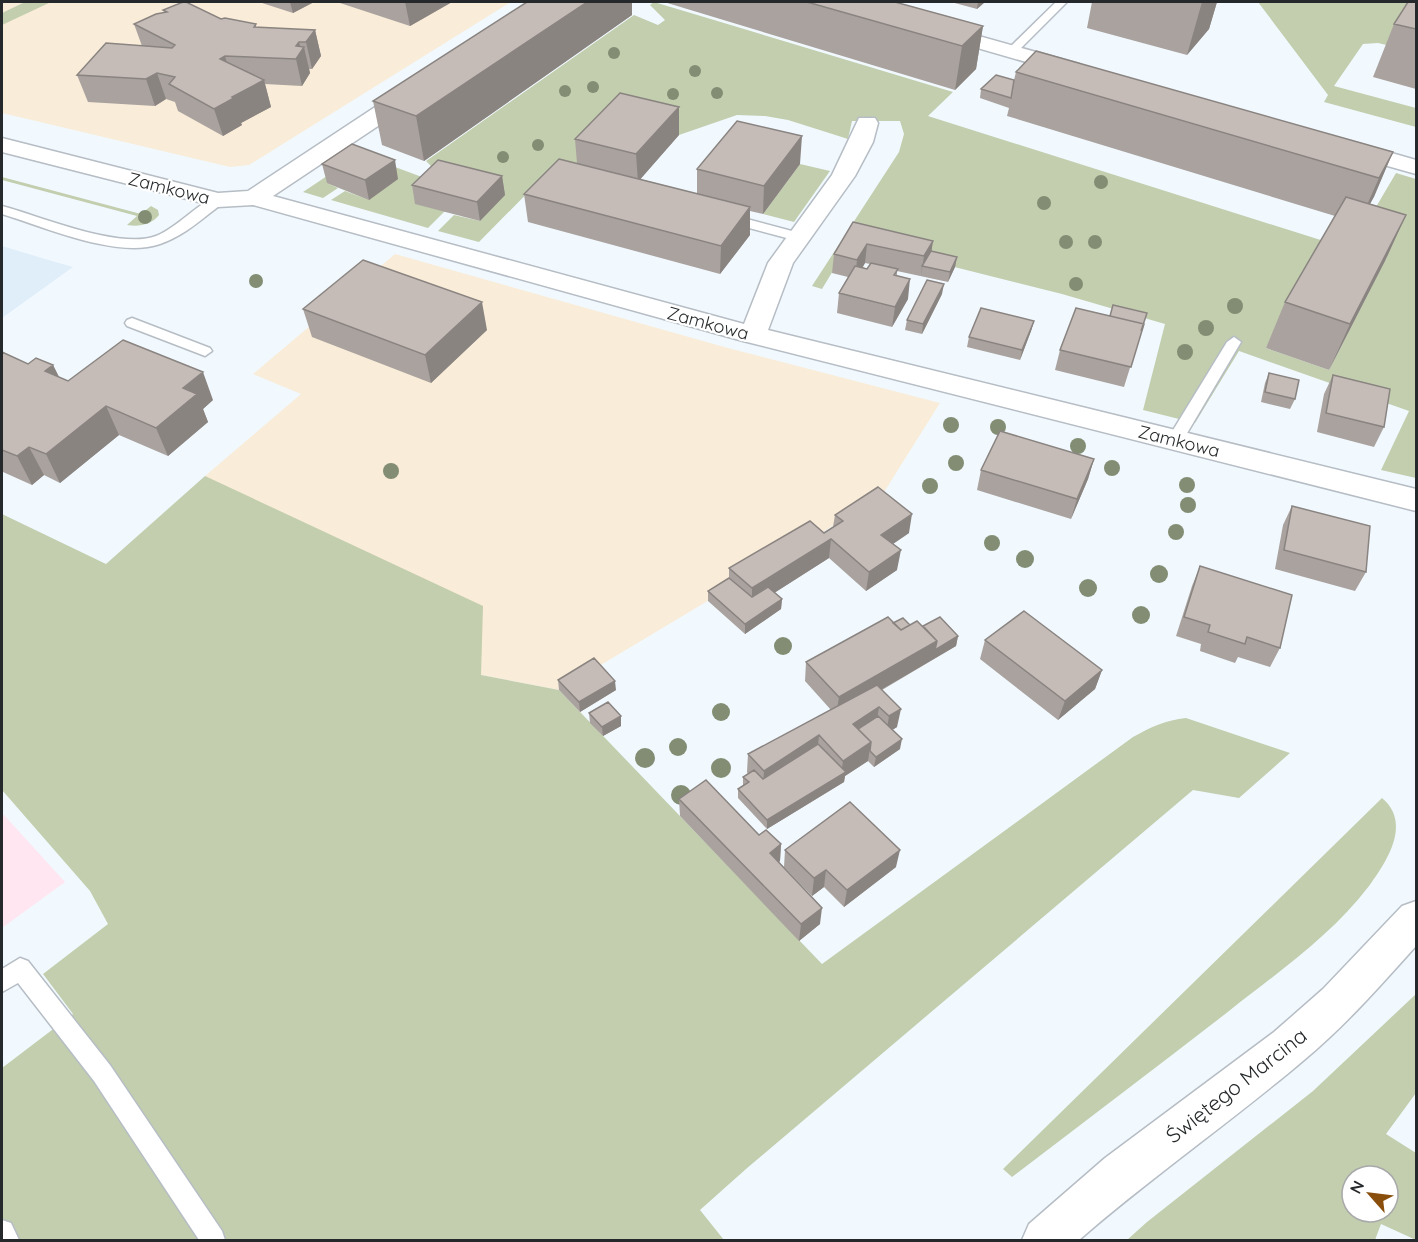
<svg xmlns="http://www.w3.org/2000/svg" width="1418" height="1242" font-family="Quicksand,sans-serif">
	<rect width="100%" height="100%" fill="#f1f9ff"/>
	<path fill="#e0eef9" d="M2 246 52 261 73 267 2 318Z"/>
	<path fill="#ffe6f0" d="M4 815 65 882 2 928V816Z"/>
	<path fill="#f9ecd8" d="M2 2H511L249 165 230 167 2 113Z
		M395 254 728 348 940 403 881 497 559 690 481 675 205 476 301 394 253 374Z"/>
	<path fill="#c2ceae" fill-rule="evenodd" d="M25 2H51L2 25V13Z
		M654 2 953 92 928 116 1327 242 1266 348 1329 370 1387 257 1353 246 1396 173 1416 179V478L1381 470 1409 411 1239 351 1195 423 1143 410 1165 324 1062 294 851 241 822 289 812 286 899 152 904 134 900 121H852L848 139 788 120 765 116 737 115 679 135 621 121 578 167 558 162 479 242 438 231 454 215 480 221 504 195 444 212 428 228 331 200 345 191 369 200 327 183 338 188 323 198 303 192 360 154 430 180 438 173 426 161 634 15 658 25 665 20 650 5Z
		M1258 2H1414L1416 52 1378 43 1363 44 1334 86 1416 108V127L1324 102 1328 95Z
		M800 164 830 171 794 222 763 214Z
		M2 177 141 214 151 206 158 210 159 215C151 225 139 227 127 225L137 216 2 180Z
		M205 476 483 606 481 675 559 690 822 964 1133 737C1151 727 1166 720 1186 718L1290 753 1239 798 1193 790 746 1169 700 1210 724 1240H2V1068L73 1014 43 974 108 924 90 891 2 790V514L106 564Z
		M1382 798C1412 823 1387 861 1369 886 1332 935 1277 973 1229 1011 1157 1067 1084 1122 1012 1177L1003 1169Z
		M1416 994V1093L1386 1134 1416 1153V1240L1381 1224 1375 1240H1127L1147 1222 1313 1091ZM1352 1176H1388V1212H1352Z"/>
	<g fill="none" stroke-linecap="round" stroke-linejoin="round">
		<g stroke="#b6bdc4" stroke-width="3">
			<path id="lane" d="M1056 2H1067L1015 54H1007V50Z
				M218 196 223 197V203C203 218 184 236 160 244 116 259 45 227 2 214V206C40 216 119 250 156 236 177 228 200 201 218 196Z
				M728 214 803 234 805 237 798 241 723 221 721 218Z
				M132 318 210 348 212 351 205 356 200 354 127 326 125 323 127 320Z
				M1234 337 1241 342 1183 440 1181 444H1169L1167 440 1227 342Z
				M20 958 28 961 110 1065 222 1231 225 1240H199L94 1081 18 983 2 992V969Z
				M2 1220 11 1223 19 1240H2Z"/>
		</g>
		<g stroke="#b6bdc4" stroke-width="3">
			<path id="street" d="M936 24 1079 64 1082 69 1079 74 1071 75 929 34 926 30 929 26Z
				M415 84 423 86 426 91 423 96 273 196 744 324 768 263 832 175 859 118H875L878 123 873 142 855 176 793 263 768 330 1416 489V511L743 341 253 205 218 207 2 152V138L218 193 248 191 407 86Z
				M1346 140 1416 160V174L1338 152 1334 147 1338 142Z
				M1416 901V946C1380 986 1345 1026 1304 1060 1231 1122 1151 1177 1079 1240H1022L1029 1224 1105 1158 1274 1032 1323 989 1402 906Z"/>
		</g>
		<use href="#lane" fill="#fff" fill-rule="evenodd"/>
		<use href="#street" fill="#fff" fill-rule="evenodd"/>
	</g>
	<g fill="#828d73">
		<circle cx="614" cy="53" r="6"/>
		<circle cx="695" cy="71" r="6"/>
		<circle cx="593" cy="87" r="6"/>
		<circle cx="565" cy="91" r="6"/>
		<circle cx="717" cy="93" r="6"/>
		<circle cx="673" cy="94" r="6"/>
		<circle cx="538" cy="145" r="6"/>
		<circle cx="503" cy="157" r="6"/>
		<circle cx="1101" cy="182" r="7"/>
		<circle cx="1044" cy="203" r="7"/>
		<circle cx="145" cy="217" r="7"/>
		<circle cx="1066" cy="242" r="7"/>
		<circle cx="1095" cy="242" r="7"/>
		<circle cx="256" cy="281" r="7"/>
		<circle cx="1076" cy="284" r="7"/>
		<circle cx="1235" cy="306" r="8"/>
		<circle cx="1206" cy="328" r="8"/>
		<circle cx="1185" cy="352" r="8"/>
		<circle cx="951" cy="425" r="8"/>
		<circle cx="998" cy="427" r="8"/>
		<circle cx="1078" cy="446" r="8"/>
		<circle cx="956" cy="463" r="8"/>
		<circle cx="1112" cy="468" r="8"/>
		<circle cx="391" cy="471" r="8"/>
		<circle cx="1187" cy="485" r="8"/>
		<circle cx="930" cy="486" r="8"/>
		<circle cx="1188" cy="505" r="8"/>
		<circle cx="1176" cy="532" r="8"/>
		<circle cx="992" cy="543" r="8"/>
		<circle cx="1025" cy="559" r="9"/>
		<circle cx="1159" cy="574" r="9"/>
		<circle cx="1088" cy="588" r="9"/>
		<circle cx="1141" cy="615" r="9"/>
		<circle cx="783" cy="646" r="9"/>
		<circle cx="721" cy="712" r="9"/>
		<circle cx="678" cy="747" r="9"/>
		<circle cx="645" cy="758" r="10"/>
		<circle cx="721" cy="768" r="10"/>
		<circle cx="681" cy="795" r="10"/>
	</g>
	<path fill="#a9a29e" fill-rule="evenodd" d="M259 2H314L293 13Z
		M337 2H452L410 26Z
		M527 2H632V15L424 161 382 145 373 101Z
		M664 2H895L983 26 976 69 955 90Z
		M951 2H985L977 9Z
		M1092 2H1217L1209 29 1187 55 1087 28Z
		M1416 2V89L1373 77 1394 24Z
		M163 10 256 24V27L315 30 321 56 312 69H309L310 73 302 86 265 84 271 107 241 123 242 125 223 136 178 111 175 102 166 99 155 106 88 102 77 75 142 46 134 24 164 12Z
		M1016 72 1393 152 1370 204 1406 215 1385 261 1329 370 1266 348 1285 302 1335 216 1007 116 1009 108 980 98 981 89 1014 80Z
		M679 135 640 179 697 194V169L800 164 763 214 750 211V235L720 274 528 222 524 194 577 163 575 139Z
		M322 164 398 179 369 200 327 183Z
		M502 176 505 195 480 221 415 204 412 185Z
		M853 222 933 241 931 251 957 257 955 267 948 282 897 271V275L908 299 892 327 837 313 839 293 848 277 832 273 834 254ZM865 263 870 264 867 269 863 267Z
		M942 294 922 334 905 330 907 320Z
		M303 309 487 330 431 383 312 337Z
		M1034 321 1031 331 1020 360 967 347 969 337Z
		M1139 339 1124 387 1055 370 1060 350Z
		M2 350 3 353 28 364 53 365 59 377 68 381 213 400 203 409 208 422 168 456 119 435 60 483 44 475 32 485 3 472 2 468Z
		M1269 373 1295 399 1290 409 1261 402 1265 383Z
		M1333 375 1384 427 1374 447 1317 432 1324 394Z
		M1094 459 1088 479 1071 519 977 490 981 470Z
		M1292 506 1366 572 1355 591 1275 569 1283 525Z
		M835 515 909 533 893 544 897 570 866 591 829 558 774 593 782 599 781 609 745 634 708 601V591L729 578V568L824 533 833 527Z
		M1200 566 1280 648 1270 667 1238 657 1235 663 1200 651 1201 644 1176 636 1192 586Z
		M893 623 923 626 958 636 956 646 882 690 897 727 892 730 900 749 874 767 868 761 845 776 844 782 767 829 738 798V789L743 786V777L748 774 747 772 748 754 831 710 805 681 806 662Z
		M985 640 1102 670 1095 689 1058 720 980 659Z
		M558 680 616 690 580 712 559 690Z
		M589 713 621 726 603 736 590 723Z
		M679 799 781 844 780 861 779 862 820 924 799 941 680 816Z
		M785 850 896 867 844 907 824 887 812 896 784 867Z"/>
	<path fill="#8a8481" d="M290 2H314L293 13Z
		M405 2H452L410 26Z
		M587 2H632V15L424 161 416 116Z
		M978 2H985L977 9Z
		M1202 2H1217L1209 29 1187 55Z
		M983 26 976 69 955 90 962 46Z
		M315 30 321 56 312 69 306 42Z
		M299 42 301 50 304 47 310 73 302 86 296 59V46Z
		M225 56 233 83 220 59Z
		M157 73 166 99 155 106 146 79Z
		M264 80 271 107 241 123 242 125 223 136 214 109 232 97Z
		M679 107V135L638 182 636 154Z
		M802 136 800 164 763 214 764 186Z
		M1393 152 1374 197 1359 223 1379 178Z
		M395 160 398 179 369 200 365 180Z
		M502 176 505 195 480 221 477 202Z
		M750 207V235L720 274 721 246Z
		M1406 215 1385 261 1329 370 1350 324Z
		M933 241 930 261 922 266 921 276 924 256Z
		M867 244 865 263 855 279 857 260Z
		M957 257 955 267 948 282 950 272Z
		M910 279 908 299 892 327 895 307Z
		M944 284 942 294 922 334 923 324Z
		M482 302 487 330 431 383 425 355Z
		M1034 321 1031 331 1020 360 1022 350Z
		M53 365 67 393 45 371Z
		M203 372 213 400 203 409 208 422 168 456 156 428 183 388Z
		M106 406 119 435 60 483 46 454Z
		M29 447 44 475 32 485 17 456Z
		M1094 459 1088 479 1071 519 1077 499Z
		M912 514 909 533 878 554 881 535Z
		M831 539 829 558 752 607V588Z
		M901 550 897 570 866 591 869 572Z
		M782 599 781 609 745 634V624Z
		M958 636 956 646 836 716 839 697 937 641Z
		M1102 670 1095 689 1058 720 1065 701Z
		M615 681 616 690 580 712 579 702Z
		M879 707 876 726 857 738 853 724Z
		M901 709 897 727 886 734 889 716Z
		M621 716V726L603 736 602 727Z
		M819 735 817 754 763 789 764 771Z
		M902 739 900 749 874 767 876 757Z
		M871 742 868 761 845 776 844 782 767 829V820L841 775 843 761Z
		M781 844 780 861 768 870 770 853Z
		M900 850 896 867 844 907 847 890Z
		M826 870 824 887 812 896 814 878Z
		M822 908 820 924 799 941 801 924Z"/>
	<path fill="#c5bcb8" stroke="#8a8481" stroke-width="1.5" d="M183 2H186L221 19 225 18 256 24 254 27 315 30 306 42H299L296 46 304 47 296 59 225 56 220 59 264 80 232 97 234 98 214 109 169 84 175 77 157 73 146 79 77 75 106 43 172 48 175 45 134 24 156 14 167 12 163 10Z
		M527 2H587L416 116 373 101Z
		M807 2H895L983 26 962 46Z
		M1408 2H1416V29L1394 24Z
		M1036 51 1393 152 1379 178 1016 72Z
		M996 75 1014 80 1011 98 981 89Z
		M620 93 679 107 636 154 575 139Z
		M737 121 802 136 764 186 697 169Z
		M352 144 395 160 365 180 322 164Z
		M559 159 750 207 721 246 524 194Z
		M438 160 502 176 477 202 412 185Z
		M1346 197 1406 215 1350 324 1285 302Z
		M853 222 933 241 924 256 867 244 857 260 834 254Z
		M931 251 957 257 950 272 922 266Z
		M363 260 482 302 425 355 303 309Z
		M871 263 898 269 894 275 910 279 895 307 839 293 855 266 867 269Z
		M927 280 944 284 923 324 907 320Z
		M1113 305 1147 313 1141 331 1144 324 1110 316Z
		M981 308 1034 321 1022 350 969 337Z
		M1076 308 1144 324 1131 367 1060 350Z
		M123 340 203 372 183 388 197 394 156 428 106 406 46 454 29 447 17 456 2 450V352L28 364 36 358 53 365 45 371 68 381Z
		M1269 373 1299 380 1295 399 1265 392Z
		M1333 375 1390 389 1384 427 1326 413Z
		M1000 431 1094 459 1077 499 981 470Z
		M878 487 912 514 881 535 901 550 869 572 831 539 752 588 729 568 810 521 824 533 843 521 835 515Z
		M1292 506 1370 526 1366 572 1284 550Z
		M1200 566 1292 595 1280 648 1247 637 1245 644 1208 632 1210 625 1184 617Z
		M729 578 752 597 768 587 782 599 745 624 708 591Z
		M1024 611 1102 670 1065 701 985 640Z
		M888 617 901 630 917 621 937 641 839 697 806 662Z
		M940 617 958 636 935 650 937 641 923 626Z
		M903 618 910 625 901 630 893 623Z
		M594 658 615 681 579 702 558 680Z
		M877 685 901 709 889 716 879 707 853 724 871 742 843 761 819 735 764 771 748 754Z
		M608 702 621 716 602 727 589 713Z
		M878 716 902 739 876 757 870 751 871 742 858 729Z
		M818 744 846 772 767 820 738 789 749 782 743 777 754 770 763 779Z
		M706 780 759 835 766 830 781 844 770 853 822 908 801 924 679 799Z
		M850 802 900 850 847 890 826 870 814 878 785 850Z"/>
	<g text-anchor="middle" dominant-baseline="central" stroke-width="4.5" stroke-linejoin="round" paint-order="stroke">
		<g font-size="18" fill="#26292b" stroke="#fff">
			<text transform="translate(169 188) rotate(14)">Zamkowa</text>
			<text transform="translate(708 323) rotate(15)">Zamkowa</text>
			<text transform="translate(1179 441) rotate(14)">Zamkowa</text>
		</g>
		<g font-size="21" fill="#26292b" stroke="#fff">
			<text transform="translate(1236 1085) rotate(-38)">Świętego Marcina</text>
		</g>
	</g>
	<rect width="1418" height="1242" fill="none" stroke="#26292b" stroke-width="6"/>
	<g transform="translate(1370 1194) rotate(298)"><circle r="28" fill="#ffffff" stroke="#a8a9aa" stroke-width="1.5"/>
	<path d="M0-4.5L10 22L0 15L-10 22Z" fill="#894e0b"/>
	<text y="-9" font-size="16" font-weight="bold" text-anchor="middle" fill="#26292b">N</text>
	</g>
</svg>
